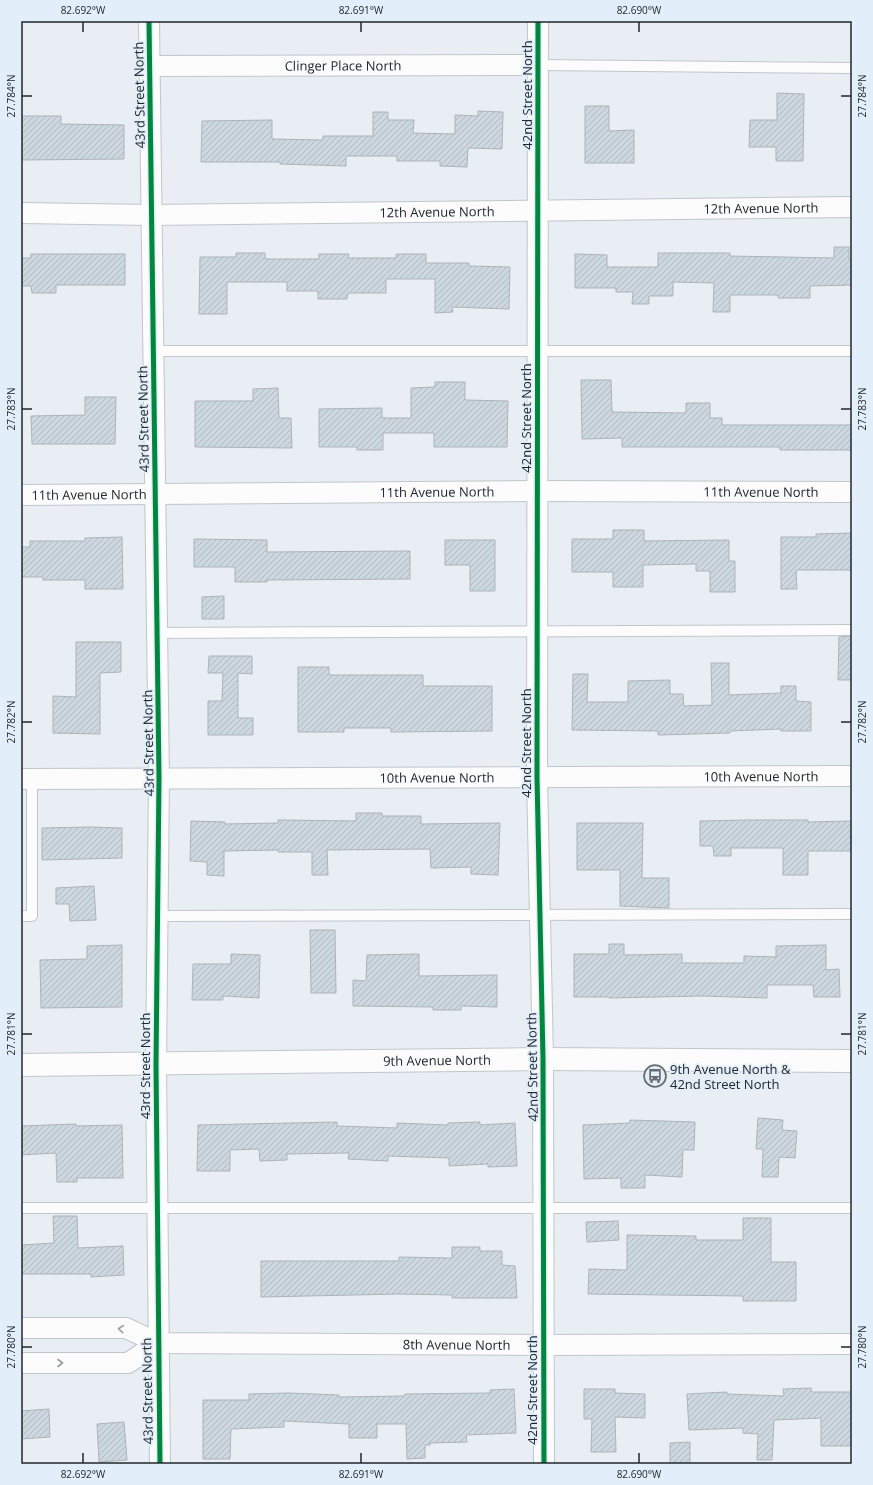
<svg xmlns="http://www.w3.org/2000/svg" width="873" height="1485" font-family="'Open Sans',sans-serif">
	<defs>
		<pattern id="building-hatch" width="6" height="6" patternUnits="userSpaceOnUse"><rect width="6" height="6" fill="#ccd7e0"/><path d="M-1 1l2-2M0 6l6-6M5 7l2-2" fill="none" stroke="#afb9c0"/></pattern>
	</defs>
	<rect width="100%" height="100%" fill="#e8eef4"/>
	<path fill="url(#building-hatch)" stroke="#aeb3b8" d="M777 93 804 94 803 161H776V147H749L750 120H777Z
		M585 106H609V131L634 130V163H585Z
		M478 111 503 112 502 149 468 148 467 167 440 166V161H397V156H346V166L280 164V162H201L202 121 272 120V139L323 140V136H373V112H388V120H414L413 133 455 134V115L478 116Z
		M21 116H61V124L124 125V159L21 160Z
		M834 247H849V260H852V285L810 286V298H778V295H730V312H713L714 283 673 282V296H649V304H632L633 292H616V288H575V254L607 255V267H658V253H730V256L834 258Z
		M236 253H265V259H319V254H349L348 258H396V254H426V263H469V266L510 267 509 309 452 307 453 312 435 313V279H386V293H348L347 299H318V291H287V282H227V314H199L200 257H236Z
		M31 254H125V285H56V293H32L31 286H21V258H31Z
		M581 380H611L612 412 686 413V403H710V418H722V425H852V450H780V447H622V438L582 439Z
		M435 382H465V400L508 401 507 447H434V433H383V450H357V447H319V409L382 408V418H411V388L435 387Z
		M278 388 279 418H291L292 448 195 447V401H253V389Z
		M85 397H116L115 444H32L31 416 85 415Z
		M613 530H644V541L729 540V561H735V592H710V571H696V564L643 565V587H613V572H572V539H613Z
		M852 533V570H796L797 589H781V537H816V534Z
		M122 537 123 589H85V580H43V577H21V547H30V541H85V538Z
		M194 539 267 540V552L410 551V579L267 580V582H235V567H194Z
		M445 540H495V591H470V565H445Z
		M224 596V619H202V597Z
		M852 636V680H838L839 637Z
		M76 642H121V672L100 673V734L53 733V696L76 697Z
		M209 656H252V674L238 673V718H253V735H208V701H222L223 673H208Z
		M711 663H729V695L781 693V686H796V701L811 702V731H781V729L730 731V733L658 735V731L572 730 573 674H588L587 702H628V681L670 680V694H683L684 706 712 705Z
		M298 667H329V675H423V686H492V731L391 732V728H344V732H298Z
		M356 813H382V816H421V824L500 823 498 875 471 874V867L431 868 430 849 327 850 328 875H312V852H278V850L224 851V876L207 875V862L190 861 191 821 225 822V824L278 823V820L356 821Z
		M747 820H808V822L851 821V851H808V875H783V848H731V856H714L713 846H700V821Z
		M577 823H643L642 878H669V908L620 906V870H577Z
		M91 827 122 828V858L42 860V828Z
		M94 886 96 920 70 921 69 904H56V888Z
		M310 930H335L336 993H311Z
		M609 944H624V955L682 954V963H744V956L776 957V946L826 945V970L839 969 840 997H814L813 985H767V998L702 996 609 998V997H574V954H609Z
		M122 945V1007L41 1008 40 960 87 959V946Z
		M231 954 260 955 259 998 223 996V1000H192L193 964H231Z
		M419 954V976L497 975V1007L461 1006V1010H433V1007L353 1006V980L366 981 367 955Z
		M758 1118 783 1120 782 1130 797 1131 795 1158 779 1157 778 1177H762L763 1149H756Z
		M630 1120 695 1122 694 1150H683L682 1177 645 1175V1188H621V1178L584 1179 583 1125 630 1123Z
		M337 1122V1126L397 1128V1123L448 1125V1123L480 1122V1125L515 1123 517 1166 488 1167V1164L449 1166V1158L388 1156V1161L348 1159 349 1153 287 1154V1160L260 1161 259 1149 230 1150V1171H197L198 1125Z
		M76 1124V1126L122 1125 123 1178H77V1182H57L56 1153 21 1155V1126Z
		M53 1216H77L78 1248 123 1246 124 1275 91 1277V1274H21V1245L54 1243Z
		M743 1218H771V1262H796V1301H743V1296L588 1294 589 1269 627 1270V1235L696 1236V1240H743Z
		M618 1221 619 1240 587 1242 586 1222Z
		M452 1247H480V1251H502V1265L515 1266 517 1298H452V1295L399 1294 261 1297V1261H399V1257L452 1258Z
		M811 1388 812 1392H852V1446H821V1418L774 1420 772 1460H757L758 1434 743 1433V1428L689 1430 687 1394 727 1392V1394L784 1396 783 1389Z
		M514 1389 516 1433 466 1435 467 1442 430 1443V1445H425V1458L407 1459 406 1424H377V1438H349V1424L284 1421V1427L231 1429 230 1459H203V1400H249V1394L288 1393 339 1395V1397L405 1396V1394L490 1393V1390Z
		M584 1389H615V1393L645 1394V1418L615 1417 616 1452H591L592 1419H584Z
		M49 1409 50 1437 21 1439V1411Z
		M124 1422 127 1460 99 1462 97 1424Z
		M690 1442V1464H670V1443Z"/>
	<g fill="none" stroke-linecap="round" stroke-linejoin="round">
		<g stroke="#c1c6cb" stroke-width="12">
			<path id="service" d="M538 65 852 68
				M153 351H852
				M157 633 852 630
				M21 916H32V779
				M158 916 852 914
				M21 1208H852"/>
		</g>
		<g stroke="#c1c6cb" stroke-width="22">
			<g id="minor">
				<path d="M149 21 159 778 156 1065 160 1464"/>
				<path d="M538 21 537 777 543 1059 544 1464"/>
				<path id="s1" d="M149 66 538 65"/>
				<path id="s2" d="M21 213 152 215 852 207"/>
				<path id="s3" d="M21 495 537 491 852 492"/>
				<path id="s4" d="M21 779 852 776"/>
				<path id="s5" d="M21 1328H126L158 1343 543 1345 852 1344"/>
				<path d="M21 1363H128L158 1343"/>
			</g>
		</g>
		<g stroke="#c1c6cb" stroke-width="24">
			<g id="tertiary">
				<path id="s6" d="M21 1065 543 1059 852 1061"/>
			</g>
		</g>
		<use href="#service" stroke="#fcfcfd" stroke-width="10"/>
		<use href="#minor" stroke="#fcfcfd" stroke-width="20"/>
		<use href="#tertiary" stroke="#fcfcfd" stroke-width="22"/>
		<g stroke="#e2eefa" stroke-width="8">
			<path id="cycleway" d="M149 21 159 778 156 1065 160 1464
				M538 21 537 777 543 1059 544 1464"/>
		</g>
		<use href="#cycleway" stroke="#00873e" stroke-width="5"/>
	</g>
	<defs><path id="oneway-chevron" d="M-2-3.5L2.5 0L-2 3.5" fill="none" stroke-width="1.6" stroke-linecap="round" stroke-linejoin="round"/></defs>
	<g stroke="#9a9c9e">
		<use href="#oneway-chevron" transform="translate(121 1329) rotate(-175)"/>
		<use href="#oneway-chevron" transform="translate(60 1363)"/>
	</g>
	<path fill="none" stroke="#22272b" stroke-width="1.5" d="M83 22V32M361 22V32M639 22V32M22 96H32M841 96H851M22 409H32M841 409H851M22 722H32M841 722H851M22 1034H32M841 1034H851M22 1347H32M841 1347H851M83 1453V1463M361 1453V1463M639 1453V1463"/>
	<defs>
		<g id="bus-ring" transform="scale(1.15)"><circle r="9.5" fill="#e2eefa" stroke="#676d71" stroke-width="1.5"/><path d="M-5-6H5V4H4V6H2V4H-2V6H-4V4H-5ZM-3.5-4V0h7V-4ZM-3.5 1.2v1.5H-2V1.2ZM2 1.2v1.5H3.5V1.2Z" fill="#676d71"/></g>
	</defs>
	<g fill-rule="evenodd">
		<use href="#bus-ring" x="655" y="1076"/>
	</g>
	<g text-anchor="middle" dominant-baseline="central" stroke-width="3.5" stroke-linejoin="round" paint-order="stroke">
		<g font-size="13" fill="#22272b" stroke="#e2eefa">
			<text stroke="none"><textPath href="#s1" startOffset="194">Clinger Place North</textPath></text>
			<text transform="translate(139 95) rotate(-91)">43rd Street North</text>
			<text transform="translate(527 95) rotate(-90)">42nd Street North</text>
			<text stroke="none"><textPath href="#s2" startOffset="740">12th Avenue North</textPath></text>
			<text stroke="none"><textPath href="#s2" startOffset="416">12th Avenue North</textPath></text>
			<text transform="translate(526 418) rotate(-90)">42nd Street North</text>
			<text transform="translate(143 419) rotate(-91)">43rd Street North</text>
			<text stroke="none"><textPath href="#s3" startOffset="416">11th Avenue North</textPath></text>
			<text stroke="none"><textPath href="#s3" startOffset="740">11th Avenue North</textPath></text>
			<text stroke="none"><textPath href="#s3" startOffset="68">11th Avenue North</textPath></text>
			<text transform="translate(148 743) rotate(-91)">43rd Street North</text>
			<text transform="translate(526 743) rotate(-90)">42nd Street North</text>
			<text stroke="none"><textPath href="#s4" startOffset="740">10th Avenue North</textPath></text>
			<text stroke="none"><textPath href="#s4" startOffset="416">10th Avenue North</textPath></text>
			<text stroke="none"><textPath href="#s6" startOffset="416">9th Avenue North</textPath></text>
			<text transform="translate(145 1066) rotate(-90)">43rd Street North</text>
			<text transform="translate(532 1067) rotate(-91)">42nd Street North</text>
			<text stroke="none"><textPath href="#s5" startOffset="439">8th Avenue North</textPath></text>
			<text transform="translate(532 1390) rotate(-90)">42nd Street North</text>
			<text transform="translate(147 1391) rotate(-91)">43rd Street North</text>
		</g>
		<g font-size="13" fill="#22272b" stroke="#e2eefa" text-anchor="start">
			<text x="670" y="1069">9th Avenue North &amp;<tspan x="670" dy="15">42nd Street North</tspan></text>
		</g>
	</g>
	<rect width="873" height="1485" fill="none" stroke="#e2eefa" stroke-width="44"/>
	<rect x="22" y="22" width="829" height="1441" fill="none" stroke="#22272b" stroke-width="1.5"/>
	<g font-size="10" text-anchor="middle" fill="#22272b">
		<text x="83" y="14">82.692°W</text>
		<text x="361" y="14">82.691°W</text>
		<text x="639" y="14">82.690°W</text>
		<text transform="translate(11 96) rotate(-90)" y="4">27.784°N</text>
		<text transform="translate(862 96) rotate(-90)" y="4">27.784°N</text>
		<text transform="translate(11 409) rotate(-90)" y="4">27.783°N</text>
		<text transform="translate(862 409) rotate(-90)" y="4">27.783°N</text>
		<text transform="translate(11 722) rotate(-90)" y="4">27.782°N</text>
		<text transform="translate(862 722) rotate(-90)" y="4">27.782°N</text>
		<text transform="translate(11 1034) rotate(-90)" y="4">27.781°N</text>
		<text transform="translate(862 1034) rotate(-90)" y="4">27.781°N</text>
		<text transform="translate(11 1347) rotate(-90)" y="4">27.780°N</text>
		<text transform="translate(862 1347) rotate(-90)" y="4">27.780°N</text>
		<text x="83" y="1478">82.692°W</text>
		<text x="361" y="1478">82.691°W</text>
		<text x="639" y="1478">82.690°W</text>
	</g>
</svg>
